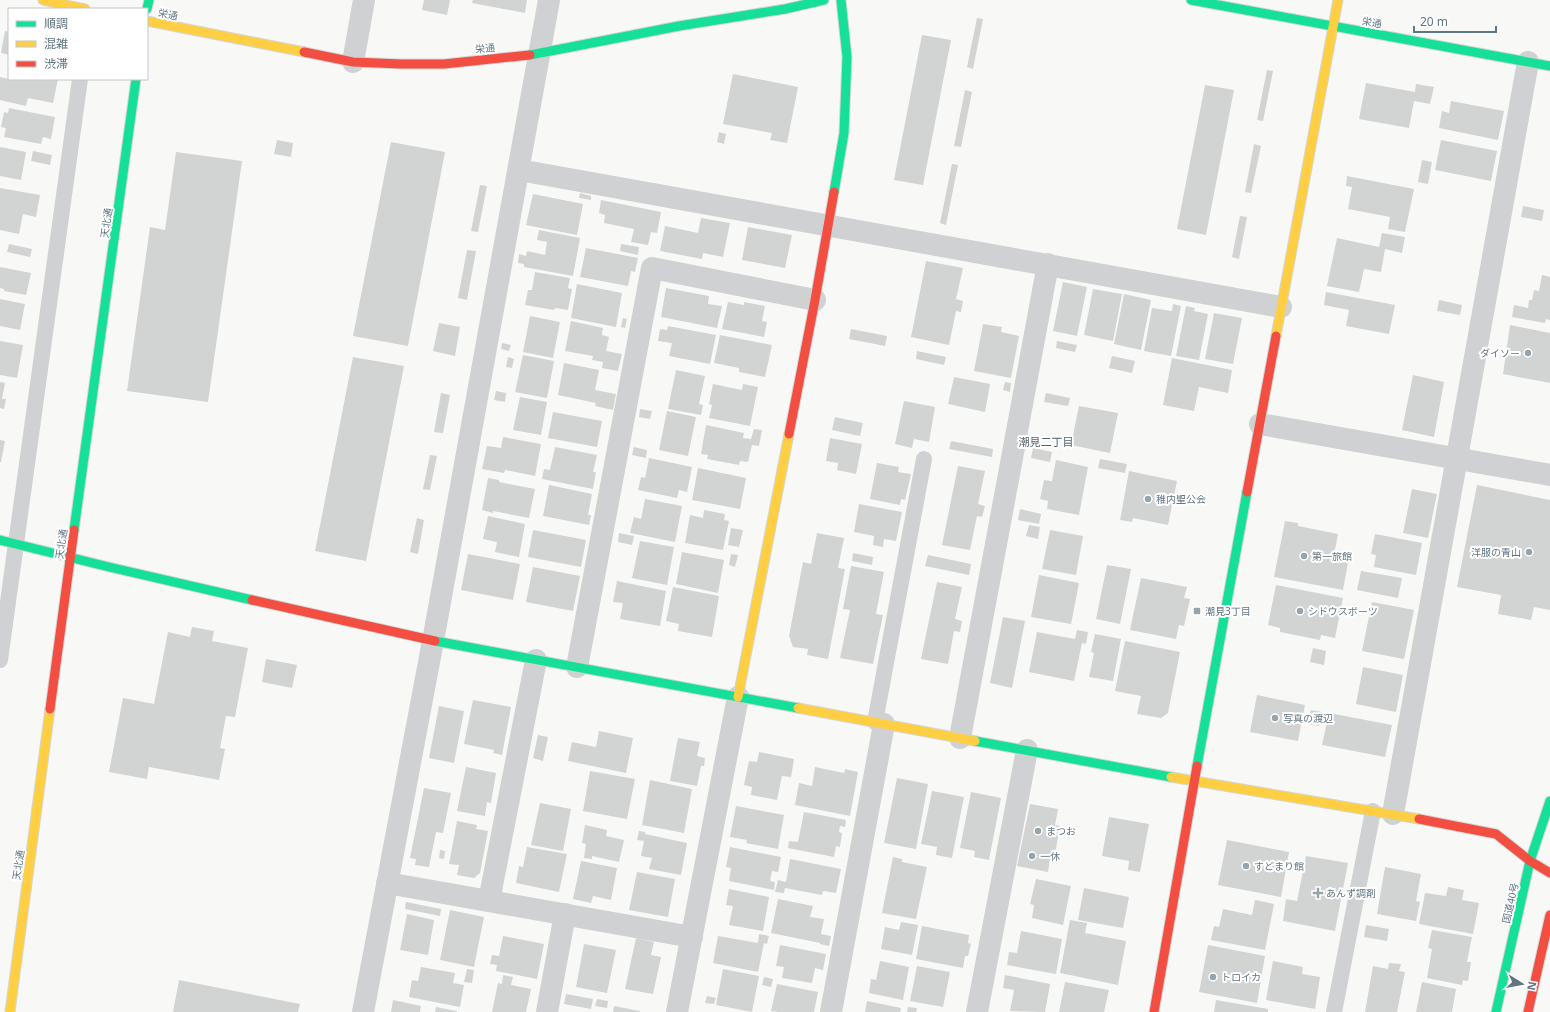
<svg xmlns="http://www.w3.org/2000/svg" width="1550" height="1012" font-family="'Noto Sans','Noto Sans JP',sans-serif">
	<rect width="100%" height="100%" fill="#f8f8f7"/>
	<path fill="#d2d4d4" d="M424 0H450L447 15 422 10Z
		M473 0H527L525 13 472 3Z
		M977 18 983 19 973 69 967 67Z
		M5 31 9 32V55L1 53Z
		M922 35 951 40 923 185 894 180Z
		M1267 70 1273 71 1263 121 1257 120Z
		M733 74 798 87 787 143 770 140 772 133 723 124Z
		M0 77 9 79H58L53 103 28 98 26 106 0 100Z
		M1366 83 1415 92 1416 84 1434 87 1430 104 1414 101 1409 128 1359 119Z
		M1205 85 1234 90 1206 235 1177 229Z
		M965 90 972 92 961 147 954 146Z
		M1451 101 1504 111 1498 140 1439 128 1442 111 1449 113Z
		M9 108 55 117 51 139 43 137 41 144 4 137 6 128 1 127 4 112 8 113Z
		M719 132 726 134 724 144 717 142Z
		M277 140 293 143 291 157 274 154Z
		M1441 140 1497 151 1491 181 1435 170Z
		M391 142 445 152 408 346 353 336Z
		M1254 144 1261 146 1251 193 1245 192Z
		M0 147 26 152 21 180 0 176Z
		M33 151 52 155 50 165 31 161Z
		M176 152 242 161 208 402 127 391 150 227 165 230Z
		M1422 160 1432 162 1428 184 1418 182Z
		M952 164 958 165 946 225 940 223Z
		M1347 176 1414 189 1405 232 1388 229 1390 217 1348 209 1352 187 1346 186Z
		M480 185 487 186 478 232 471 231Z
		M0 188 40 195 36 217 23 214 19 234 0 230Z
		M580 193 591 196V200L579 198Z
		M533 194 583 204 577 235 526 225Z
		M601 200 661 212 657 233 651 232 648 245 631 242 634 229 604 223 605 215 599 213Z
		M1523 206 1544 210 1542 221 1521 217Z
		M1240 216 1247 217 1239 259 1232 257Z
		M701 218 730 223 723 257 703 253 702 259 660 251 665 226 698 233Z
		M748 227 792 235 785 268 742 260Z
		M539 230 580 238 573 276 524 267V264L518 263 519 254 526 256 527 251 545 255 547 242 537 240Z
		M1382 233 1405 237 1402 253 1385 249 1381 272 1364 269 1359 292 1327 286 1337 238 1379 247Z
		M9 244 32 249 30 257 7 252Z
		M621 244 639 247 638 255 620 251Z
		M586 248 638 258 635 272 631 271 628 286 580 277Z
		M467 250 476 251 467 300 458 298Z
		M926 261 963 268 956 299 963 301 961 312 956 311 949 345 911 337Z
		M0 267 31 273 26 295 4 291V289L0 288Z
		M535 272 570 278 568 288 572 289 568 310 555 308 554 310 525 305 528 290H532Z
		M1542 275 1550 277V320L1546 319 1545 323 1512 317 1514 305 1528 308 1529 300H1532L1534 290 1539 291Z
		M1063 282 1087 287 1077 336 1053 331Z
		M577 284 622 293 616 327 571 318Z
		M666 288 709 296 708 304 722 306 717 328 661 317Z
		M1093 289 1122 294 1113 341 1084 335Z
		M1326 292 1395 305 1389 334 1346 326 1349 310 1324 305Z
		M1124 294 1151 300 1141 350 1114 344Z
		M0 299 25 304 20 330 0 326Z
		M1439 300 1462 305 1460 315 1437 311Z
		M728 302 744 305V302L765 306 762 321 767 322 764 337 722 329Z
		M1173 304 1181 306 1171 356 1144 351 1152 308 1172 311Z
		M1186 306 1195 308 1194 311 1208 314 1199 360 1176 356Z
		M1214 313 1242 318 1233 364 1205 359Z
		M530 316 560 322 553 358 523 352Z
		M623 318 627 319 625 328 621 327Z
		M571 321 603 328 602 335 609 337 606 351 622 354 618 371 602 368 603 362 592 360 593 356 565 351Z
		M439 323 460 327 455 356 433 351Z
		M983 324 1002 327 1001 332 1019 336 1011 378 974 371Z
		M1510 325 1550 333V383L1503 374Z
		M668 326 716 335 710 364 669 356 672 343 658 341 660 329 667 330Z
		M851 329 887 336 885 346 849 339Z
		M720 335 772 345 765 377 739 372V368L714 363Z
		M0 341 23 345 17 378 0 375Z
		M1057 341 1077 345 1075 352 1056 348Z
		M502 343 511 345 509 351 501 349Z
		M917 351 946 357 944 365 916 359Z
		M523 355 554 361 547 398 515 392Z
		M1112 356 1135 361 1132 373 1109 368Z
		M353 357 404 366 366 561 315 551Z
		M508 357 514 359 512 368 506 367Z
		M1172 358 1232 370 1228 393 1199 387 1194 411 1163 405Z
		M564 363 599 370 595 390 616 394 613 410 595 406 596 403 558 395Z
		M676 370 705 376 699 404 703 405 701 415 668 409Z
		M1413 375 1444 382 1434 437 1402 430Z
		M954 377 990 384 985 412 948 404Z
		M0 382 5 383 2 399H6L4 409 0 408Z
		M1005 382 1011 383 1010 392 1003 390Z
		M713 384 742 390 743 384 758 387 750 426 709 418 712 405 709 404Z
		M496 391 506 393 505 402 494 400Z
		M441 393 450 395 443 433 434 432Z
		M1046 393 1070 398 1068 406 1044 402Z
		M520 397 547 402 541 435 513 430Z
		M904 401 935 407 929 442 914 439 912 448 895 444Z
		M1079 406 1118 413 1110 453 1071 445Z
		M640 409 652 411 650 419 639 417Z
		M667 411 696 417 688 456 659 450Z
		M553 412 602 421 597 447 548 438Z
		M835 417 863 423 860 436 832 430Z
		M706 425 744 433 743 438 751 439 754 429 762 430 759 446 752 445 748 462 740 461 739 465 707 459 708 455 701 454Z
		M503 437 541 444 535 476 505 470 504 473 482 469 487 446 501 448Z
		M830 438 862 444 856 474 837 470 838 463 826 461Z
		M0 440 5 441 1 462H0Z
		M951 441 993 449 992 457 949 449Z
		M555 447 597 455 593 472H596L593 489 542 479 544 469 550 470Z
		M634 447 647 450 646 458 632 455Z
		M1033 448 1052 452 1050 462 1031 458Z
		M430 455 437 456 430 490 423 489Z
		M649 458 692 467 687 492 679 490 677 498 638 490 641 477 645 478Z
		M1100 459 1127 464 1125 473 1098 468Z
		M1056 460 1088 467 1079 515 1047 509 1048 501 1040 499 1044 480 1052 481Z
		M877 463 899 467 898 472 911 474 905 500 901 499 900 505 870 499Z
		M958 466 985 471 978 504 985 506 982 517 977 516 970 550 942 545Z
		M698 468 746 478 740 509 692 500Z
		M1129 471 1177 481 1168 525 1133 518 1132 522 1120 520Z
		M488 478 499 480V482L535 489 529 518 493 511V513L482 510Z
		M549 485 592 494 588 515H591L589 525 543 516Z
		M1477 485 1550 500V610L1534 607 1531 620 1498 614 1501 595 1457 587Z
		M1412 489 1437 494 1428 538 1403 533Z
		M645 499 682 506 675 542 630 533 634 517 641 519Z
		M859 504 902 512 896 541 884 539 883 547 873 545 874 536 854 532Z
		M1020 509 1041 514 1039 524 1018 520Z
		M704 510 725 514 724 520 729 521 723 550 685 543 690 515 703 518Z
		M488 516 525 524 519 557 495 552 497 542 483 539Z
		M417 518 424 520 418 554 410 552Z
		M1285 521 1298 523V526L1338 534 1335 550 1350 552 1343 590 1274 577Z
		M1029 525 1040 527 1038 539 1026 536Z
		M731 528 743 530 739 547 728 545Z
		M533 530 586 540 581 567 528 557Z
		M1050 530 1083 536 1076 575 1042 569Z
		M619 533 634 536 632 545 618 542Z
		M817 533 844 538 838 568 845 569 828 659 807 655 808 649 793 647 789 636 803 562 811 564Z
		M1375 534 1422 543 1416 575 1374 567 1376 555 1371 554Z
		M640 541 674 547 667 585 632 578Z
		M682 552 724 560 718 593 676 584Z
		M853 553 873 557 872 565 852 561Z
		M468 554 520 564 513 600 461 590Z
		M731 554 738 555 735 567 729 565Z
		M928 555 971 564 969 575 925 566Z
		M1107 565 1131 569 1120 624 1096 619Z
		M851 566 884 572 876 614 883 615 873 664 840 658 850 610 843 609Z
		M533 567 580 576 573 611 526 602Z
		M1361 571 1402 578 1398 598 1357 590Z
		M1039 575 1079 583 1071 624 1031 617Z
		M1141 578 1187 587 1184 598 1190 599 1184 626 1179 625 1176 639 1130 630Z
		M617 581 666 591 660 626 620 619 623 603 613 602Z
		M937 582 962 587 955 619 962 621 960 632 954 631 948 664 921 659Z
		M1276 585 1343 598 1335 638 1321 635 1320 640 1280 632V628L1268 625Z
		M673 587 719 596 712 637 678 631 679 624 666 621Z
		M1372 602 1414 610 1404 659 1362 651Z
		M1003 617 1025 621 1012 688 990 683Z
		M192 627 214 631 212 641 248 648 235 717 226 716 220 748 225 749 219 780 149 767 147 779 109 772 123 698 154 704 168 632 190 637Z
		M1077 630 1088 632 1086 644 1082 643 1074 681 1029 672 1037 632 1075 639Z
		M1095 634 1121 639 1113 681 1089 677 1094 653 1091 652Z
		M1125 641 1180 652 1168 713 1161 718 1137 714 1141 696 1115 691Z
		M1313 648 1326 651 1324 665 1310 662Z
		M266 659 297 665 292 688 262 682Z
		M1363 667 1403 675 1396 712 1356 704Z
		M1257 695 1305 705 1298 741 1250 732Z
		M473 700 511 707 502 755 493 753 494 750 464 744Z
		M439 706 464 711 454 763 429 758Z
		M1311 710 1322 712 1319 726 1308 724Z
		M1329 713 1392 725 1385 757 1322 745Z
		M599 731 633 738 626 773 568 761 572 742 596 747Z
		M538 735 548 737 543 761 533 758Z
		M678 738 700 742 697 756 705 758 704 766H701L697 786 670 781Z
		M759 752 794 759 791 777 782 776 777 800 751 795 752 787 744 785 749 761 757 762Z
		M466 767 496 773 491 803 487 802 485 816 457 811Z
		M815 767 844 773 845 769 858 772 850 816 795 805 799 783 812 786Z
		M590 771 635 779 627 819 583 811Z
		M897 778 928 784 916 849 884 843Z
		M650 780 692 789 684 833 642 825Z
		M424 788 451 793 443 833 436 832 429 867 415 865 416 859 410 858Z
		M932 791 964 797 952 858 936 855 937 847 921 844Z
		M971 792 1001 798 989 860 974 857 975 851 960 848Z
		M540 803 571 809 563 851 531 845Z
		M1030 804 1058 809 1055 825 1060 826 1054 860 1050 859 1048 872 1017 866Z
		M736 806 784 815 778 849 746 843 747 840 730 837Z
		M804 812 846 820 845 827 840 826 839 832 842 833 840 847 836 846 834 857 788 848 789 841 798 842Z
		M1109 817 1149 824 1140 872 1128 870 1129 861 1102 856Z
		M457 821 477 825 476 829 488 831 480 873 474 878 457 875 459 865 449 864Z
		M585 825 607 830 606 836 624 840 619 862 592 856V859L584 858 586 844 582 843Z
		M639 831 645 832V834L687 843 681 875 649 869 652 858 641 856 644 841 637 840Z
		M1227 840 1289 852 1281 897 1218 885Z
		M527 847 567 854 559 892 516 883 519 866 523 867Z
		M730 847 781 857 778 872 772 871 770 881 775 882 774 890 729 881 731 868 726 867Z
		M440 850 445 851 444 859 439 858Z
		M1306 856 1348 863 1335 931 1283 921 1286 899 1297 901Z
		M893 857 902 859V862L927 867 916 919 882 913Z
		M790 859 841 869 836 893 823 891 822 895 785 888 784 893 775 892 778 880 786 882Z
		M581 861 617 868 611 900 593 896 591 903 573 899Z
		M1385 867 1421 874 1416 901 1420 902 1416 921 1377 914Z
		M637 872 675 879 668 917 629 910Z
		M1036 879 1071 886 1063 925 1032 918 1034 905 1030 904Z
		M1448 887 1464 890 1462 900 1479 903 1473 934 1419 924 1425 893 1446 896Z
		M1084 888 1129 897 1123 928 1078 920Z
		M729 889 769 897 763 931 729 925 733 906 726 905Z
		M778 899 813 906 810 917 824 919 821 934 831 936 829 946 820 944V943L771 933Z
		M1255 900 1274 904 1265 950 1211 940 1214 926 1219 927 1223 909 1252 915Z
		M406 902 441 909 440 916 405 909Z
		M450 910 484 917 474 967 440 960Z
		M407 914 434 920 428 955 400 950Z
		M1070 920 1087 923 1085 933 1126 941 1118 985 1060 973Z
		M901 922 918 925 912 955 881 949 885 927 899 930Z
		M1366 925 1389 929 1387 941 1364 937Z
		M922 926 969 935 968 943 971 944 968 956H965L963 968 916 959Z
		M1432 930 1472 937 1467 962H1471L1468 981 1463 980 1462 985 1427 978 1432 949 1428 948Z
		M1021 931 1062 939 1056 974 1007 965 1009 952 1017 953Z
		M759 934 769 936 767 944 764 943 758 972 713 963 718 936 758 943Z
		M503 936 544 944 537 979 496 971 497 965 490 964 492 955 499 956Z
		M636 938 654 942 651 955 661 957 653 994 625 989Z
		M584 944 616 950 607 993 576 987Z
		M780 945 826 954 823 970 815 968 812 983 782 978 784 967 776 966Z
		M1208 945 1265 956 1257 1003 1199 992Z
		M880 961 909 967 903 1000 869 993 871 979 876 980Z
		M1273 961 1303 967 1302 974 1320 977 1315 1009 1266 1000Z
		M1389 963 1401 964 1399 971 1405 972 1397 1012H1365L1373 966 1388 969Z
		M917 966 950 972 943 1007 910 1001Z
		M421 967 455 973 453 983 464 985 460 1007 409 997 412 980 418 981Z
		M467 969 474 970 472 983 464 982Z
		M723 969 759 976 752 1012 716 1005Z
		M503 975 513 977 511 985 531 989 526 1012H492L498 983 502 984Z
		M1005 975 1050 984 1045 1012 1010 1011 1014 990 1003 988Z
		M764 977 773 979 771 987 762 985Z
		M179 980 300 1004 298 1012H173Z
		M1065 982 1109 990 1104 1012H1059Z
		M1422 982 1456 989 1452 1012H1416Z
		M777 984 818 992 814 1012H778L771 1011Z
		M566 994 593 999 591 1009 564 1004Z
		M707 996 716 998 714 1004 705 1003Z
		M597 999 608 1001 607 1008 595 1006Z
		M393 1000 421 1006 420 1012H391Z
		M1216 1000 1268 1009V1012H1214Z
		M867 1001 901 1008 900 1012H865Z
		M614 1006 640 1011V1012H613Z
		M436 1007 457 1011V1012H435Z
		M908 1007 917 1008 916 1012H907Z"/>
	<g fill="none" stroke-linecap="round" stroke-linejoin="round">
		<g stroke="#d4d6d6" stroke-width="11">
			<path id="fast" d="M1191 0 1550 66
				M147 9 149 0
				M530 55 679 26 785 9 824 0
				M834 192 844 133 847 57 841 0
				M74 530 136 79
				M0 540 109 567 252 600
				M435 641 798 708
				M975 741 1171 777
				M1197 766 1247 492
				M1496 1012 1530 861 1550 801"/>
		</g>
		<g stroke="#d4d6d6" stroke-width="11">
			<path id="slow" d="M43 0 85 9
				M147 21 304 52
				M1276 336 1338 0
				M738 697 789 434
				M798 708 975 741
				M1171 777 1419 819
				M10 1012 50 709"/>
		</g>
		<g stroke="#d4d6d6" stroke-width="11">
			<path id="jam" d="M304 52 353 62 401 64H444L530 55
				M789 434 815 300 834 192
				M1247 492 1276 336
				M252 600 435 641
				M50 709 74 530
				M1419 819 1496 834 1530 861 1550 873
				M1154 1012 1197 766
				M1528 1012 1550 915"/>
		</g>
		<path stroke="#d0d1d2" stroke-width="16" d="M0 660 80 79
			M875 722 924 459
			M1334 1012 1373 811"/>
		<path stroke="#d0d1d2" stroke-width="22" d="M353 62 364 0
			M519 170C773 217 1027 260 1281 307
			M1260 424 1550 475
			M577 667 652 268 815 300
			M960 738 1048 264
			M1393 814 1528 62
			M387 883 692 937
			M489 901 536 660
			M363 1012 433 641 549 0
			M547 1012 565 914
			M677 1012 738 697
			M831 1012 884 724
			M977 1012 1027 750"/>
		<use href="#fast" stroke="#16e098" stroke-width="9"/>
		<use href="#slow" stroke="#ffcf43" stroke-width="9"/>
		<use href="#jam" stroke="#f24e42" stroke-width="9"/>
	</g>
	<g fill="#96a4ac" stroke="#fff" stroke-width="1.5">
		<circle cx="1528" cy="353" r="4"/>
		<circle cx="1148" cy="499" r="4"/>
		<circle cx="1529" cy="552" r="4"/>
		<circle cx="1304" cy="556" r="4"/>
		<rect x="1193" y="607" width="8" height="8" rx="2"/>
		<circle cx="1300" cy="611" r="4"/>
		<circle cx="1275" cy="718" r="4"/>
		<circle cx="1038" cy="831" r="4"/>
		<circle cx="1032" cy="856" r="4"/>
		<circle cx="1246" cy="866" r="4"/>
		<path d="M1316 887h4v4h4v4h-4v4h-4v-4h-4v-4h4z"/>
		<circle cx="1213" cy="977" r="4"/>
	</g>
	<g text-anchor="middle" dominant-baseline="central" stroke-width="4" stroke-linejoin="round" paint-order="stroke">
		<g font-size="10" fill="#617683" stroke="#fff">
			<text transform="translate(168 14) rotate(11)">栄通</text>
			<text transform="translate(1372 22) rotate(10)">栄通</text>
			<text transform="translate(485 48) rotate(-6)">栄通</text>
			<text transform="translate(106 223) rotate(-82)">天北通</text>
			<text transform="translate(61 544) rotate(-82)">天北通</text>
			<text transform="translate(18 865) rotate(-82)">天北通</text>
			<text transform="translate(1510 903) rotate(-77)">国道40号</text>
		</g>
		<g font-size="10" fill="#617683" stroke="#fff" text-anchor="start">
			<text x="1520" y="353" text-anchor="end">ダイソー</text>
			<text x="1156" y="499">稚内聖公会</text>
			<text x="1521" y="552" text-anchor="end">洋服の青山</text>
			<text x="1312" y="556">第一旅館</text>
			<text x="1205" y="611">潮見3丁目</text>
			<text x="1308" y="611">シドウスポーツ</text>
			<text x="1283" y="718">写真の渡辺</text>
			<text x="1046" y="831">まつお</text>
			<text x="1040" y="856">一休</text>
			<text x="1254" y="866">すどまり館</text>
			<text x="1326" y="893">あんず調剤</text>
			<text x="1221" y="977">トロイカ</text>
		</g>
		<g font-size="11" fill="#54636e" stroke="#fff">
			<text x="1046" y="441">潮見二丁目</text>
		</g>
	</g>
	<rect x="8" y="8" width="140" height="72" fill="#ffffff" stroke="#c0c8cd"/>
	<rect x="16" y="21" width="20" height="6" fill="#16e098" stroke="#c0c8cd"/>
	<text x="44" y="28" font-size="12" fill="#617683">順調</text>
	<rect x="16" y="41" width="20" height="6" fill="#ffcf43" stroke="#c0c8cd"/>
	<text x="44" y="48" font-size="12" fill="#617683">混雑</text>
	<rect x="16" y="61" width="20" height="6" fill="#f24e42" stroke="#c0c8cd"/>
	<text x="44" y="68" font-size="12" fill="#617683">渋滞</text>
	<g transform="translate(1522 984) rotate(101)" stroke="#ffffff" stroke-width="3" paint-order="stroke">
	<path d="M0-3L7 15L0 10L-7 15Z" fill="#617683"/>
	<text y="-6" font-size="11" font-weight="bold" text-anchor="middle" fill="#617683">N</text>
	</g>
	<path d="M1414 26v6h82v-6" fill="none" stroke="#617683" stroke-width="2"/>
	<text x="1420" y="26" font-size="12" fill="#617683" stroke="#ffffff" stroke-width="3" paint-order="stroke">20 m</text>
</svg>
